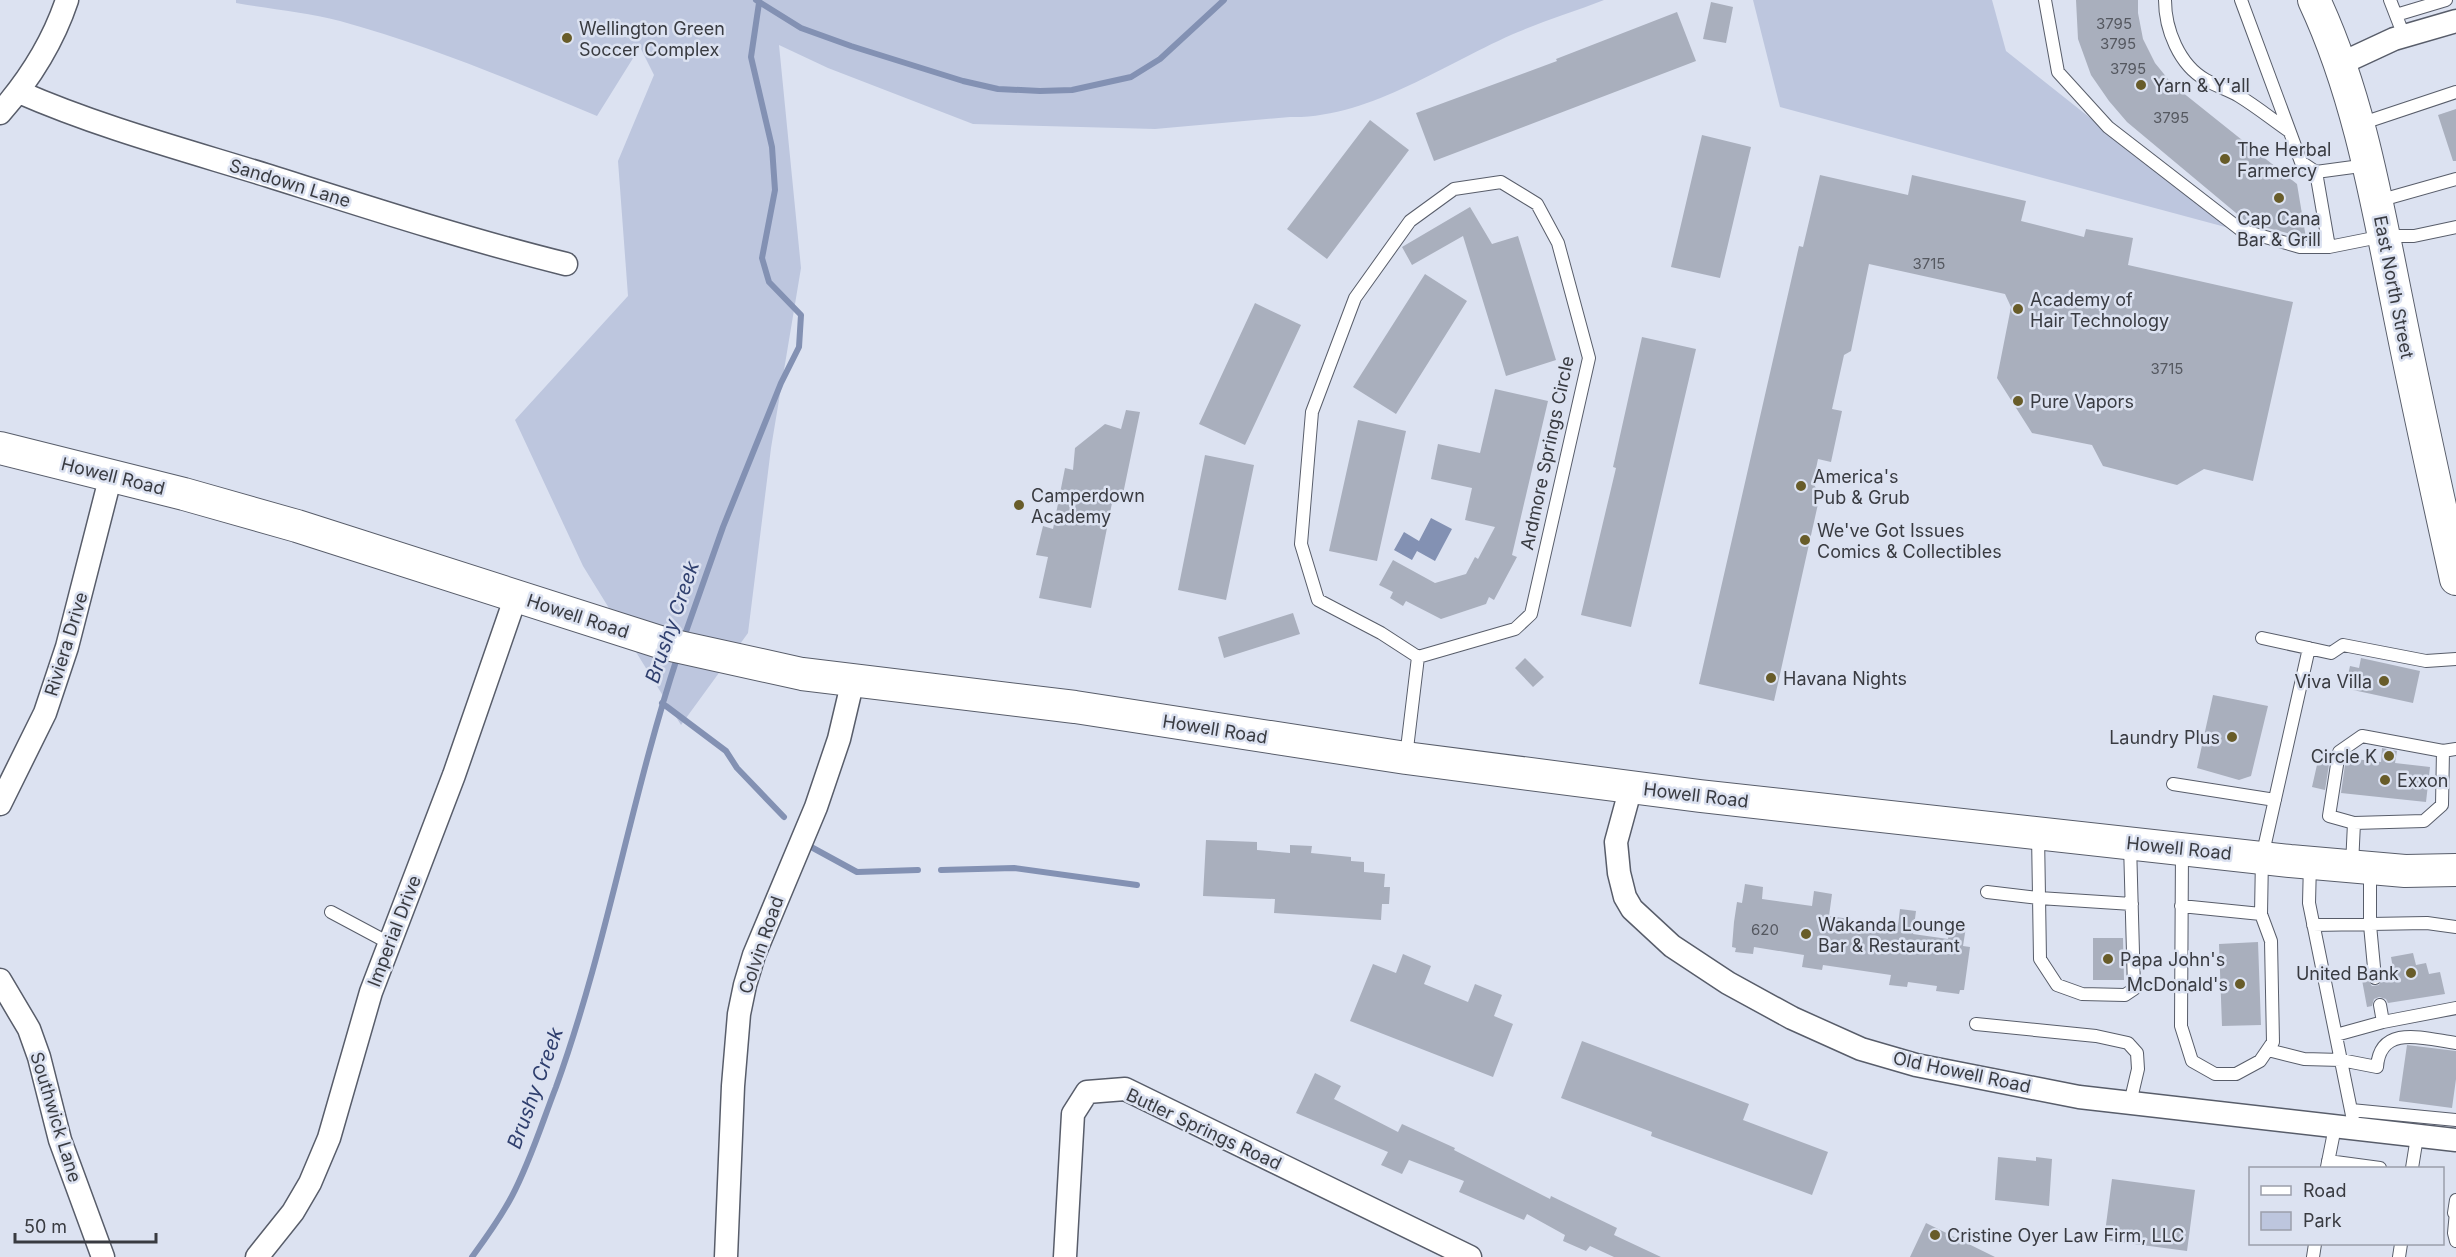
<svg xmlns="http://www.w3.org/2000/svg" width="2456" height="1257" font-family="Inter,sans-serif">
	<rect width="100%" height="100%" fill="#dce2f1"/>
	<path fill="#bdc6de" d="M236 0H1604C1576 11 1546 20 1518 32 1447 62 1369 119 1290 117L1155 129 973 124 828 68 779 45 801 268 771 448 748 633 681 725 583 566 515 420 628 296 618 161 654 75 640 47 597 116C513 81 428 45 340 21 307 12 270 9 236 3Z
		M1753 0H1992L2006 51 2229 228 1780 107Z"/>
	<path fill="#8391b3" d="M1431 518 1452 529 1435 561 1417 551 1412 560 1394 550 1404 532 1419 541Z"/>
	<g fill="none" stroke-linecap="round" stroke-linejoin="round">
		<path stroke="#8391b3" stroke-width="6" d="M756 0 801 28 851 46 963 81 998 89 1040 91 1072 90 1131 77 1160 59 1224 0
			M683 640 723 527 781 383 799 347 801 315 769 282 762 258 775 190 772 147 751 57 759 3
			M662 703 726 751 737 768 784 817
			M813 848 857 872 918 870
			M941 870 1014 868 1137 885
			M472 1257C486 1238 501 1217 512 1196 530 1162 542 1123 556 1087 607 946 631 797 678 655"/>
	</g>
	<path fill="#a9afbd" d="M2076 0H2138V13L2143 39 2155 63 2172 84 2297 184 2306 238 2248 223 2127 122 2109 101 2091 75 2078 39Z
		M1711 2 1733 7 1726 43 1703 39Z
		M1677 12 1696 61 1434 161 1416 113 1557 61 1556 59Z
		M2456 109V161H2453L2438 115Z
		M1370 120 1409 150 1327 259 1287 229Z
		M1702 135 1751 147 1720 278 1671 267Z
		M1820 175 1908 195 1912 175 2026 201 2021 221 2084 237 2086 229 2133 238 2128 265 2293 302 2253 481 2204 469 2177 485 2103 466 2092 445 2032 433 1997 378 2011 307 2005 294 1869 264 1851 351 1844 355 1832 409 1842 411 1831 462 1818 459 1813 483 1820 495 1774 701 1699 684 1799 246 1803 247Z
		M1470 207 1492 244 1518 236 1556 360 1506 376 1463 236 1412 265 1402 247Z
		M1425 274 1467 301 1396 414 1353 387Z
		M1255 303 1301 325 1245 445 1199 424Z
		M1642 337 1696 349 1631 627 1581 615 1616 468 1613 467Z
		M1495 389 1548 401 1512 555 1517 557 1494 600 1489 597 1486 604 1441 619 1406 601 1403 606 1390 598 1393 592 1379 585 1393 560 1435 583 1466 574 1475 557 1478 559 1495 527 1465 520 1472 488 1431 479 1438 444 1480 453Z
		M1126 410 1140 412 1123 494 1114 493 1091 608 1039 598 1048 557 1036 555 1043 526 1053 529 1065 468 1073 470 1075 448 1105 424 1121 429Z
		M1358 420 1406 431 1377 561 1329 551Z
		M1205 455 1254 465 1226 600 1178 590Z
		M1293 613 1300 634 1224 658 1218 637Z
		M1525 658 1544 677 1533 687 1515 668Z
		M2361 658 2420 671 2413 703 2353 690 2355 682 2347 680 2350 666 2359 668Z
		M2213 695 2268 706 2251 776 2239 780 2197 768Z
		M2382 748 2397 751 2395 763 2430 767 2426 802 2341 793 2346 758 2381 762Z
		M2319 756 2330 758 2325 790 2312 787Z
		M1206 840 1257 842V850L1290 853V845L1312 846 1311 853 1351 857V861L1364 862V872L1385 874 1384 887H1390L1389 904H1382L1381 920 1274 913 1275 899 1203 896Z
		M1745 884 1763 887 1762 899 1812 906 1814 891 1832 894 1829 916 1898 926 1900 909 1916 911 1913 934 1948 939 1950 925 1966 927 1963 946 1970 947 1964 990H1960L1959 994 1936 991 1937 986 1908 982 1907 987 1889 985 1891 975 1823 965 1822 970 1802 967 1804 955 1754 947 1753 954 1735 952 1736 948 1732 947 1734 922 1737 902 1742 903Z
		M2093 938H2123L2124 980H2093Z
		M2258 942 2261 1025 2222 1026 2219 944Z
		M2413 953 2416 965 2426 963 2429 974 2440 972 2445 994 2388 1003 2386 999 2379 997 2374 999 2372 1006 2367 1007 2362 980 2367 979 2372 986 2379 985 2383 976 2394 974 2391 957Z
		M1403 954 1431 966 1424 984 1468 1002 1475 984 1502 995 1494 1016 1513 1024 1493 1077 1350 1021 1373 964 1396 973Z
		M1582 1041 1749 1104 1743 1120 1828 1152 1812 1195 1651 1136 1652 1132 1561 1098Z
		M2407 1045 2456 1051V1079L2452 1108 2399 1101Z
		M1315 1073 1341 1086 1334 1099 1398 1132 1402 1124 1455 1148 1454 1150 1550 1199 1551 1196 1617 1228 1614 1235 1661 1257H1614L1590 1246 1586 1251 1563 1241 1565 1235 1527 1214 1524 1220 1459 1192 1464 1181 1409 1160 1402 1174 1381 1165 1388 1152 1296 1113Z
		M1998 1157 2036 1161V1157L2052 1159 2049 1206 1995 1200Z
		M2112 1179 2195 1190 2187 1251 2104 1240Z
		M1926 1223 1995 1257H1910Z"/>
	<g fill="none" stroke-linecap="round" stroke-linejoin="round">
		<g stroke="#585d6a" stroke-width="14">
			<path id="lane" d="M2045 0 2058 72 2108 127 2241 230 2300 247H2329
				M2165 0C2165 29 2179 65 2206 80 2216 86 2229 90 2239 96 2257 107 2273 120 2289 131
				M2241 0 2301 162 2316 172 2368 165
				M2390 0 2404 36
				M2396 15 2446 0
				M2360 124 2456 92
				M2316 172 2329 247 2384 236H2414L2456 227
				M2378 201 2456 179
				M2262 638 2331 653 2343 645 2426 661 2456 659
				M2443 751 2456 749
				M1406 757 1418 657 1515 629 1531 614 1589 358 1558 243 1537 204 1501 182 1454 189 1410 221 1355 298 1312 412 1301 544 1318 600 1381 633 1418 657
				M2173 784 2275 800
				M2038 834 2040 959 2057 985 2082 994 2125 995 2134 989 2130 844
				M2182 850 2181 1026 2192 1061 2215 1074H2236L2260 1061 2273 1042 2271 941 2261 914 2262 857 2309 648
				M2310 863 2309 903 2355 1130
				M2352 865 2354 823 2329 816 2339 752 2362 736 2443 751 2442 805 2424 821 2354 823
				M2370 869V925L2375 978
				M1987 892 2039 898 2132 904
				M2181 906 2261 914
				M331 912 389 943
				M2313 925 2427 923 2456 927
				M2380 1005 2383 1022
				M1976 1024 2096 1036 2128 1043 2137 1053 2138 1069 2130 1103
				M2336 1035 2383 1022 2456 1008
				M2268 1050 2304 1059 2341 1060 2377 1067C2380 1023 2426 1039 2456 1043
				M2351 1110 2456 1120
				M2328 1161 2380 1168
				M2327 1167 2335 1127
				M2412 1168 2417 1137
				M2456 1212 2454 1233 2456 1241
				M2454 1213 2456 1200
				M2313 1257 2315 1244
				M2399 1257 2401 1244"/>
		</g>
		<g stroke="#585d6a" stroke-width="25">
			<path id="street" d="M2338 65 2394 39 2456 21
				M19 92C99 127 185 150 269 176 367 207 465 239 566 264
				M0 113C29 80 53 42 67 0
				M1631 787 1616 842 1619 873 1625 897 1632 909 1672 946 1728 983 1792 1018 1861 1049 1916 1065 2079 1097 2456 1140
				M0 804 45 713 67 647 111 475
				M0 980 29 1029 39 1057 60 1140 103 1257
				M257 1257 293 1212 310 1183 329 1138 371 992 454 775 516 596
				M726 1257 733 1086 739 1014 745 985 754 955 816 807 839 739 853 680
				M1065 1257 1073 1114 1087 1092 1125 1089 1470 1257"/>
		</g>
		<g stroke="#585d6a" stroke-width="34">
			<path id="secondary" d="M2314 0C2359 96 2377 203 2398 307 2416 398 2436 488 2456 579
				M0 448 184 494 297 526 666 644 802 674 1075 707 1406 758 1700 796 2290 861 2405 871 2456 870"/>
		</g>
		<use href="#lane" stroke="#fff" stroke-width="12"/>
		<use href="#street" stroke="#fff" stroke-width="22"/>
		<use href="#secondary" stroke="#fff" stroke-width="32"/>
	</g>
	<g fill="#685c29" stroke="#dce2f1" stroke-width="2">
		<circle cx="567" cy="38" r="6"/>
		<circle cx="2141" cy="85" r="6"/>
		<circle cx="2225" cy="159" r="6"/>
		<circle cx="2279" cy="198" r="6"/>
		<circle cx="2018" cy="309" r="6"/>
		<circle cx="2018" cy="401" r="6"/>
		<circle cx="1801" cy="486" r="6"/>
		<circle cx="1019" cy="505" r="6"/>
		<circle cx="1805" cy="540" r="6"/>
		<circle cx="1771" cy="678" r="6"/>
		<circle cx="2384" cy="681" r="6"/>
		<circle cx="2232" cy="737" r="6"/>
		<circle cx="2389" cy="756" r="6"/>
		<circle cx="2385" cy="780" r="6"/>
		<circle cx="1806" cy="934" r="6"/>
		<circle cx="2108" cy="959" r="6"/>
		<circle cx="2411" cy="973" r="6"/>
		<circle cx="2240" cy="984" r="6"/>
		<circle cx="1935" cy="1235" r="6"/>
	</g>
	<g text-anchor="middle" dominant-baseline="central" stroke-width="5" stroke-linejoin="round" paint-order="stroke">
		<g font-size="15" fill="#555860">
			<text x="2114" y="23">3795</text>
			<text x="2118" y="43">3795</text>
			<text x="2128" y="68">3795</text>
			<text x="2171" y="117">3795</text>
			<text x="1929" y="263">3715</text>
			<text x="2167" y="368">3715</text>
			<text x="1765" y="929">620</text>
		</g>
		<g font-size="18" fill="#393b41" stroke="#dce2f1" text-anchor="start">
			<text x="579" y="28">Wellington Green<tspan x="579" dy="21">Soccer Complex</tspan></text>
			<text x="2153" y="85">Yarn &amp; Y'all</text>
			<text x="2237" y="149">The Herbal<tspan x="2237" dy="21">Farmercy</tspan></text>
			<text x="2279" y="218" text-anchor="middle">Cap Cana<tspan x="2279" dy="21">Bar &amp; Grill</tspan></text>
			<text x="2030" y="299">Academy of<tspan x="2030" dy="21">Hair Technology</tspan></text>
			<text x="2030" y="401">Pure Vapors</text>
			<text x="1813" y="476">America's<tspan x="1813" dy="21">Pub &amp; Grub</tspan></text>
			<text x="1031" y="495">Camperdown<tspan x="1031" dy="21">Academy</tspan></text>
			<text x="1817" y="530">We've Got Issues<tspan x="1817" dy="21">Comics &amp; Collectibles</tspan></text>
			<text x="1783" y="678">Havana Nights</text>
			<text x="2372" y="681" text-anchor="end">Viva Villa</text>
			<text x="2220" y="737" text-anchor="end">Laundry Plus</text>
			<text x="2377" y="756" text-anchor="end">Circle K</text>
			<text x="2397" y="780">Exxon</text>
			<text x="1818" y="924">Wakanda Lounge<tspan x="1818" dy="21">Bar &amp; Restaurant</tspan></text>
			<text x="2120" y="959">Papa John's</text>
			<text x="2399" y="973" text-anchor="end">United Bank</text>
			<text x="2228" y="984" text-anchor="end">McDonald's</text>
			<text x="1947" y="1235">Cristine Oyer Law Firm, LLC</text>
		</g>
		<g font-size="18" fill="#393b41" stroke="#dce2f1">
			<text transform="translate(290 183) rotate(17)">Sandown Lane</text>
			<text transform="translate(2394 287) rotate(79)">East North Street</text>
			<text transform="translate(1547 453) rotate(-78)">Ardmore Springs Circle</text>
			<text transform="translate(113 476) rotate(14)">Howell Road</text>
			<text transform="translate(578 616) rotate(18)">Howell Road</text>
			<text transform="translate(66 644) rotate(-73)">Riviera Drive</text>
			<text transform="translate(1215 729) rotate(9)">Howell Road</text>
			<text transform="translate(1696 795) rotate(7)">Howell Road</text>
			<text transform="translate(2179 848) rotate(6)">Howell Road</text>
			<text transform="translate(394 931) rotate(-69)">Imperial Drive</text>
			<text transform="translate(761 945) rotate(-71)">Colvin Road</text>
			<text transform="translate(1962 1072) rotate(12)">Old Howell Road</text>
			<text transform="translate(56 1117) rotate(73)">Southwick Lane</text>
			<text transform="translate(1204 1129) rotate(25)">Butler Springs Road</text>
		</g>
		<g font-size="20" font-style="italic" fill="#2f3f6e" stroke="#dce2f1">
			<text transform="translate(672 622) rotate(-71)">Brushy Creek</text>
			<text transform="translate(535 1088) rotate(-70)">Brushy Creek</text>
		</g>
	</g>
	<rect x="2249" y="1167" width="195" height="78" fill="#dce2f1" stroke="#9b9fab" stroke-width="1.5"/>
	<rect x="2261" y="1186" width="30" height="9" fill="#ffffff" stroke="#9b9fab" stroke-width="1.5"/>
	<text x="2303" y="1197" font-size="18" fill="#393b41">Road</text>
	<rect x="2261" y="1212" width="30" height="18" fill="#bdc6de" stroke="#9b9fab" stroke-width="1.5"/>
	<text x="2303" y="1227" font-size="18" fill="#393b41">Park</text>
	<path d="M15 1233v9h141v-9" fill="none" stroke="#393b41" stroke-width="3"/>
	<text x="24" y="1233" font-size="18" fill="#393b41" stroke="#dce2f1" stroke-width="4.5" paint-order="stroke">50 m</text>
</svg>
